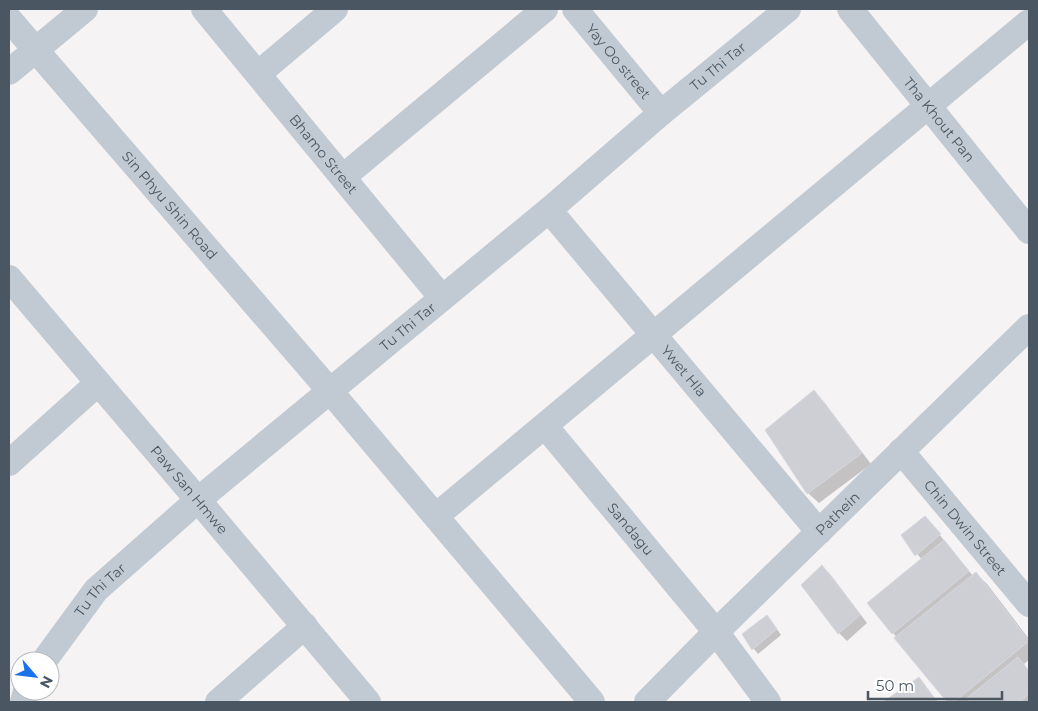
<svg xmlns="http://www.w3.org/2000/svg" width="1038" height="711" font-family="Montserrat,sans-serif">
	<rect width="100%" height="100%" fill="#f5f3f3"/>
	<path fill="#0003" d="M814 391 824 402 871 464 819 503 808 493Z
		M930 523 973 576 976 573 987 584 1029 639V660L1024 664 1029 671V702H949L869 603 922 560 903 536Z
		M822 566 830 574 867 623 847 641 839 633Z
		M772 622 781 635 758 654 743 635Z
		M919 678 938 702H885Z"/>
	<path fill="#cdcfd5" stroke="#d7d9de" d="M814 390 862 453 807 494 765 430Z
		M925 516 941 534 915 556 901 535Z
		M944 540 969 571 892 634 867 603Z
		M822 565 860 615 838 634 801 585Z
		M976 572 1029 641 954 702H947L894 638Z
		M767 615 777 629 752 650 742 634Z
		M1018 657 1029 671V694L1020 702H970L967 698Z
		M919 677 937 702H883Z"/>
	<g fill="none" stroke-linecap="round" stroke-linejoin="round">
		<g stroke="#c1cad2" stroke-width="26">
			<path id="s1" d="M204 9 442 298"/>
			<path id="s2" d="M575 9 661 113"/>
			<path id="s3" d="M850 9 1029 231"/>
			<path id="s4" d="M9 19 330 391 592 702"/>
			<path d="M9 72 85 9"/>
			<path d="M258 74 335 9"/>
			<path d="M343 177 545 9"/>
			<path id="s5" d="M549 210 819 532"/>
			<path id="s6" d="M9 278 198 500 368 702"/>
			<path id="s7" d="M545 426 716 632 768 702"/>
			<path id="s8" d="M901 451 1029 604"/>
			<path d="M9 463 98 383"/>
			<path d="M436 516 1029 22"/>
			<path id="s9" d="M44 661 96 590 198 500 549 210 661 113 788 9"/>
			<path d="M23 702 26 691"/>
			<path d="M218 702 305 626"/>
			<path id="s10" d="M647 702 716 632 1029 327"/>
		</g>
	</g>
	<g text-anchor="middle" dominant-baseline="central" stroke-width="5" stroke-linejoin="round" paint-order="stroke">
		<g font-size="14" fill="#4a5661" stroke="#fff">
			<text stroke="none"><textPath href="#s2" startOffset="68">Yay Oo street</textPath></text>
			<text stroke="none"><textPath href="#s9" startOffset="901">Tu Thi Tar</textPath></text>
			<text stroke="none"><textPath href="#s3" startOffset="142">Tha Khout Pan</textPath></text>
			<text stroke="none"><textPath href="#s1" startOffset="188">Bhamo Street</textPath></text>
			<text stroke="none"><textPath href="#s4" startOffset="246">Sin Phyu Shin Road</textPath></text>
			<text stroke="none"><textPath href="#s9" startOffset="496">Tu Thi Tar</textPath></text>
			<text stroke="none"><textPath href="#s5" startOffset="210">Ywet Hla</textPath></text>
			<text stroke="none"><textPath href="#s6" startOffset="278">Paw San Hmwe</textPath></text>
			<text stroke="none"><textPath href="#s10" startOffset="268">Pathein</textPath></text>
			<text stroke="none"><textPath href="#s8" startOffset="100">Chin Dwin Street</textPath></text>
			<text stroke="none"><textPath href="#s7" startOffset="134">Sandagu</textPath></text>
			<text stroke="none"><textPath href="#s9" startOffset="91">Tu Thi Tar</textPath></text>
		</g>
	</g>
	<rect width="1038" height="711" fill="none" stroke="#4a5661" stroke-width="20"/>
	<g transform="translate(35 676) rotate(118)"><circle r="24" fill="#ffffff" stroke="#b7bbc0"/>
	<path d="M0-4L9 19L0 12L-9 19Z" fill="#1a73e8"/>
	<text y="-8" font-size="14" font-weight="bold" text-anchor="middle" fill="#4a5661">N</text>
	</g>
	<path d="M868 691v8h134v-8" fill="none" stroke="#4a5661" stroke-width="2.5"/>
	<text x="876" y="691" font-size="15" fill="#4a5661" stroke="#ffffff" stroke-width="4" paint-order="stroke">50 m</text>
</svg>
